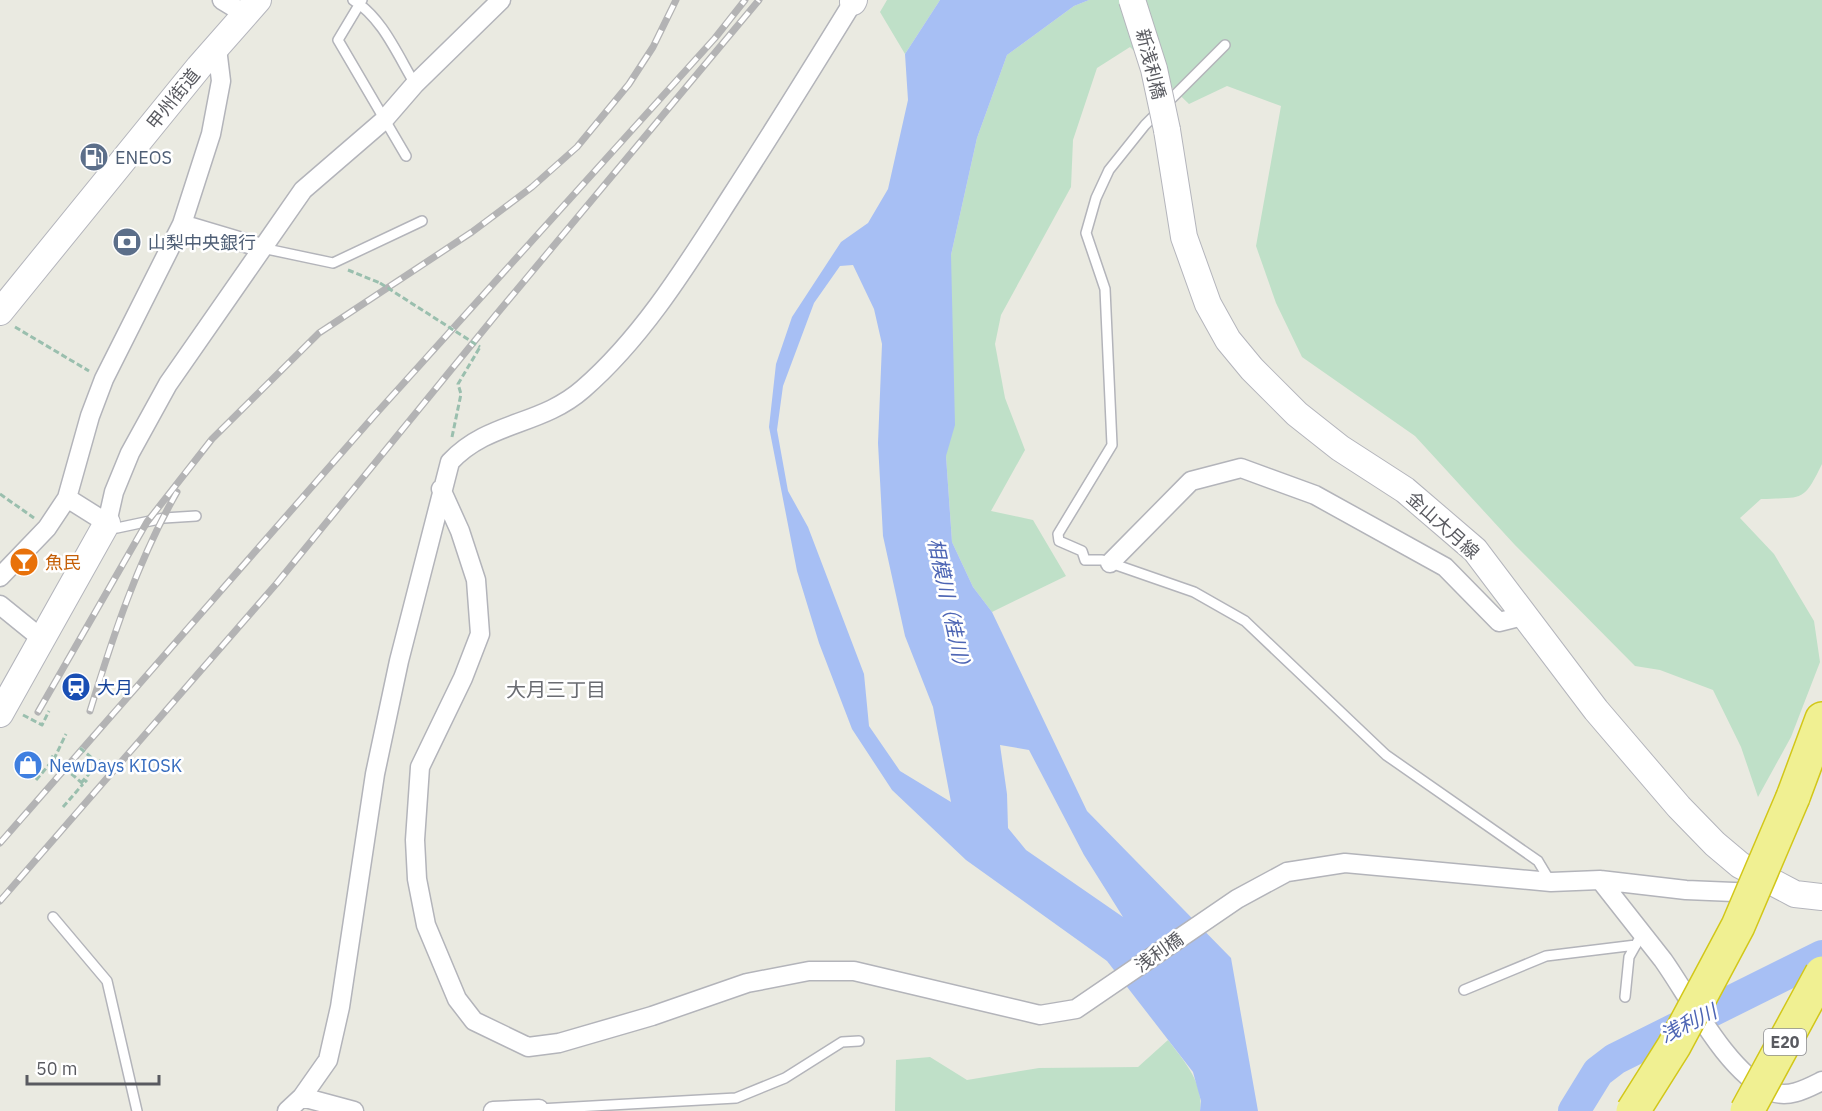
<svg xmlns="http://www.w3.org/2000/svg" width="1822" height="1111" font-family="'IBM Plex Sans','Noto Sans JP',sans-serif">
	<rect width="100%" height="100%" fill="#eaeae1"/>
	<path fill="#bfe0c8" d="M887 0H940L905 54 880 12Z
		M1089 0H1822V464C1803 503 1803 497 1761 499L1740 518 1774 554 1814 621 1820 662 1791 737 1758 797 1741 747 1713 690 1660 670 1635 666 1514 544 1415 436 1302 357 1276 303 1256 246 1281 106 1227 86 1189 104 1130 47 1097 68 1073 140 1071 187 1001 315 995 344 1005 398 1025 450 991 511 1033 520 1066 576 992 612 973 587 952 542 946 456 951 255 977 138 1007 55 1074 6Z
		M1168 1040C1184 1061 1204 1083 1200 1111H895L896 1060 930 1057 967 1080 1039 1068 1138 1067Z"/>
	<path fill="#a7bff4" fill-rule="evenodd" d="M940 0H1089L1074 6 1007 55 977 138 951 255 955 425 946 456 952 542 973 587 992 612 1087 811 1231 958 1258 1111H1200L1201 1101 1193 1072 1107 961 966 860 892 790 852 729 819 643 797 571 769 427 776 364 792 317 841 242 868 223 888 189 908 100 905 54ZM853 265 874 309 882 344 878 443 883 536 905 636 933 707 951 802 900 771 869 726 864 674 808 527 788 491 777 430 783 386 814 303 840 266ZM1000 745 1029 750 1084 855 1123 917 1026 850 1008 828 1007 794Z"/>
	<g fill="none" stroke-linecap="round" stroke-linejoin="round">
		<path stroke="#a7bff4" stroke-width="32" d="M1574 1111 1598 1072 1615 1059 1822 956"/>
		<g stroke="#b3b4ba" stroke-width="12">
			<path id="lane" d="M353 0C382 17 398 56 415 84
				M362 0 338 40 406 156
				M1225 45 1145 125 1109 170 1096 198 1086 233 1105 289 1112 445 1058 534 1059 541 1082 551 1085 560H1102L1194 592 1245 621 1386 755 1538 861 1550 881
				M262 248 333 263 422 221
				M109 525 117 528 164 518 196 516
				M53 917 107 981 137 1111
				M1464 990 1546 956 1636 945
				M1625 997 1629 957 1638 941
				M539 1109 736 1098 785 1078 842 1042 859 1041"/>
		</g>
		<g stroke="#b3b4ba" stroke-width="21">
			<path id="street" d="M222 0 245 14
				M182 224 262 248
				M441 489 460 531 476 580 480 634 463 678 420 767 415 840 417 879 426 925 457 999 474 1021 528 1047 559 1043 652 1016 747 983 809 971H854L1040 1015 1076 1009 1237 899 1287 872 1345 863 1551 882 1600 880 1686 890 1758 893
				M67 498 107 523 114 492 130 453 168 384 303 190 383 121 415 84 501 0
				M1110 563 1191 481 1241 468 1315 495 1445 567 1499 622 1523 616
				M0 577 47 528 67 498 90 416 104 379 182 224 211 134 221 81 217 48
				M0 605 42 639
				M1600 880C1621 907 1642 933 1663 960 1690 998 1727 1072 1770 1091 1788 1099 1806 1089 1822 1081
				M302 1097 354 1111
				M287 1111 302 1097 328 1060 340 1007 375 774 399 661 450 462C488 421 541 426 583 389 643 337 687 265 730 198 772 133 813 67 853 2
				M493 1111 539 1109"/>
		</g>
		<g stroke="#b4b5bc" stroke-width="28">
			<path id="secondary" d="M853 2 854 0
				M1167 130 1184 237 1208 304 1228 340 1252 369 1297 414 1340 448 1405 490 1475 550 1596 710 1679 807 1715 844 1740 865 1795 894 1822 897
				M0 312 199 67 258 0
				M0 714 107 523"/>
		</g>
		<g stroke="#d2c719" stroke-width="36">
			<path id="highway" d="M1793 797 1822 719"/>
		</g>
		<path stroke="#9abfae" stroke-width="3" stroke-dasharray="6 3" stroke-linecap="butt" d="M348 270 380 283
			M15 327 89 371
			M452 437 461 394 458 384 480 347
			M0 494 34 518
			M23 715 42 725 49 711
			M36 780 54 759 66 734
			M81 783 101 760
			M63 807 83 784"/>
		<use href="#lane" stroke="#fff" stroke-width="9"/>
		<use href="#street" stroke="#fff" stroke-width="18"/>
		<use href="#secondary" stroke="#fff" stroke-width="26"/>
		<use href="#highway" stroke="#f0f092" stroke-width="33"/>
		<g stroke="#b3b3b4" stroke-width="7">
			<path id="rail" d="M90 711C113 636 138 560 177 492
				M38 712 147 522 212 439 319 333 472 232 532 187 577 147 629 84 653 47 676 0
				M0 843 373 417 715 38 745 0
				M0 901 277 583 495 316 759 0"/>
		</g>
		<use href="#rail" stroke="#fff" stroke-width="4.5" stroke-dasharray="14" stroke-linecap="butt"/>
		<g stroke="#b4b5bc" stroke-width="28" stroke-linecap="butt">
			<path id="secondary-bridge" d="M1132 0 1154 69 1167 130"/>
		</g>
		<g stroke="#d2c719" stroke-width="36" stroke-linecap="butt">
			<path id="highway-bridge" d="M1633 1111 1674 1046 1738 926 1793 797
				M1747 1111 1822 973"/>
		</g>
		<path stroke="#9abfae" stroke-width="3" stroke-dasharray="6 3" stroke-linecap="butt" d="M380 283 480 347
			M80 748 92 758
			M51 756 83 784 87 780"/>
		<use href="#secondary-bridge" stroke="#fff" stroke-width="26"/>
		<use href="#highway-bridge" stroke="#f0f092" stroke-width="33"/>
	</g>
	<defs>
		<g id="fuel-disc" transform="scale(1.5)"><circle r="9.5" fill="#5c6f8a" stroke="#fff"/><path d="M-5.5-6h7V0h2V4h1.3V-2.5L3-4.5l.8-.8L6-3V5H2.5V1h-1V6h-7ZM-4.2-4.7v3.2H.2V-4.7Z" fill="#fff"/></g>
		<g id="bank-disc" transform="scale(1.5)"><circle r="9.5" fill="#5c6f8a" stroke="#fff"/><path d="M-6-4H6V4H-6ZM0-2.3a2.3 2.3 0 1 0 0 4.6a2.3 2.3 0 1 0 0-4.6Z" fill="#fff"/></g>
		<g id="bar-disc" transform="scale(1.5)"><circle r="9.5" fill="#e8710a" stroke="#fff"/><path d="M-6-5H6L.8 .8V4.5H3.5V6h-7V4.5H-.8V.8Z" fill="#fff"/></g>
		<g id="station-disc" transform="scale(1.5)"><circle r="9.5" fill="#1a4fb4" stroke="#fff"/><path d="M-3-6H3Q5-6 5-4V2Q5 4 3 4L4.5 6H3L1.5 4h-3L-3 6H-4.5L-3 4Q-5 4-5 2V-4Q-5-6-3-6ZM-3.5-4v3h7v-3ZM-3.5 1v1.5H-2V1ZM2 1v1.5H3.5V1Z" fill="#fff"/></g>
		<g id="shop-disc" transform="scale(1.5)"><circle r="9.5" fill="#3f7fe0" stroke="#fff"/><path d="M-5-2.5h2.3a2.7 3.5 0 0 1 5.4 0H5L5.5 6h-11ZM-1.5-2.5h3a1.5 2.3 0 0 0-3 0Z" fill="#fff"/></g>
	</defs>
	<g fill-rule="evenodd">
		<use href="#fuel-disc" x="94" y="157"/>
		<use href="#bank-disc" x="127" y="242"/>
		<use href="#bar-disc" x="24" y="562"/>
		<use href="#station-disc" x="76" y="687"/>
		<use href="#shop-disc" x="28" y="765"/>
	</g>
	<g text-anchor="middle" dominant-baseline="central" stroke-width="5" stroke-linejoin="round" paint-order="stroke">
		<rect fill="#fff" stroke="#8b8c90" stroke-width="1.5" x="1764" y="1029" width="42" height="26" rx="4.5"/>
		<g font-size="16" font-weight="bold" fill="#595a60">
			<text x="1785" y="1042">E20</text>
		</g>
		<g font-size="18" fill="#595a60" stroke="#fff">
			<text transform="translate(1151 64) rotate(76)">新浅利橋</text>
			<text transform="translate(173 99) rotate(-51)">甲州街道</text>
			<text transform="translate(1443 525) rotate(42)">金山大月線</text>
			<text transform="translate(1159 952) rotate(-35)">浅利橋</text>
		</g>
		<g font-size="18" fill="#4e5e75" stroke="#fff" text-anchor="start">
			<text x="115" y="157">ENEOS</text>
			<text x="148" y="242">山梨中央銀行</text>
		</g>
		<g font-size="18" fill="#c56008" stroke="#fff" text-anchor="start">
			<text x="45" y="562">魚民</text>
		</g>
		<g font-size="18" fill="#164399" stroke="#fff" text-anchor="start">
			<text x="97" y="687">大月</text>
		</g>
		<g font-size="18" fill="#366cbe" stroke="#fff" text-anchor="start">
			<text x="49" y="765">NewDays KIOSK</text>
		</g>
		<g font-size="20" font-style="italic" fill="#4d65b4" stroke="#fff">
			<text transform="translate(950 607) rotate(78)">相模川（桂川）</text>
			<text transform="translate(1688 1023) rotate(-26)">浅利川</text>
		</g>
		<g font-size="20" fill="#6a6c72" stroke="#fff">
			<text x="556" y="689">大月三丁目</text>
		</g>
	</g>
	<path d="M27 1075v9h132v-9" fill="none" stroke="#595a60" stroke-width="3"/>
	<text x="36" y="1075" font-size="18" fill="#595a60" stroke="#ffffff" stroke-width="4.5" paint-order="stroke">50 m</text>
</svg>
